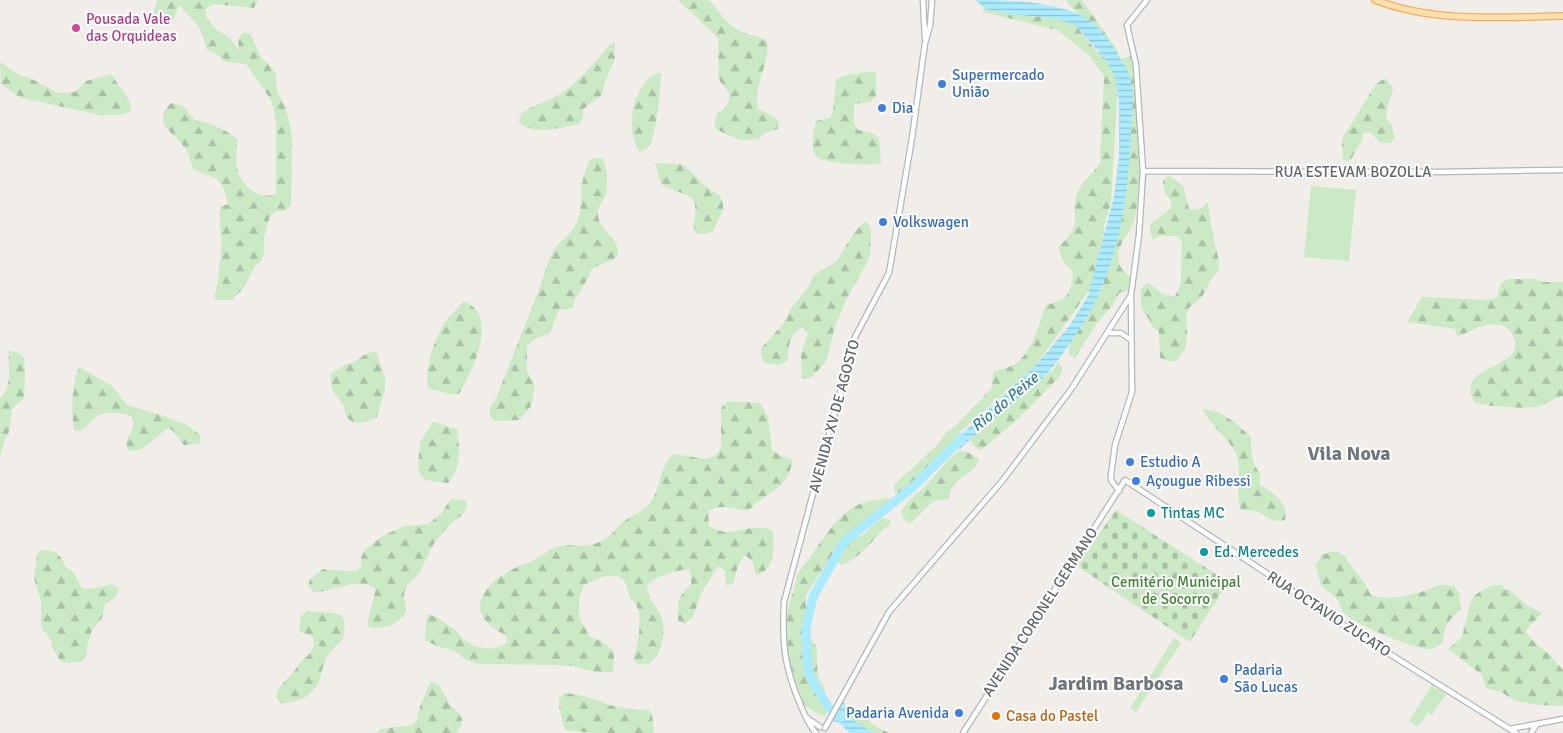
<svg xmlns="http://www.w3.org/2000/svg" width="1563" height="733" font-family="Signika,sans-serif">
	<defs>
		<pattern id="forest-firs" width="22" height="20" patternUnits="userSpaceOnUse" patternTransform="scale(1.25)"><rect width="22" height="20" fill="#cbe9c4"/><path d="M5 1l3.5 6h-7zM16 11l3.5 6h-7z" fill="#a8c0a3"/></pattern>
		<pattern id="cemetery-stones" width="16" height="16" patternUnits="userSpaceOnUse" patternTransform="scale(1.25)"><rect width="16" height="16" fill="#cbe9c4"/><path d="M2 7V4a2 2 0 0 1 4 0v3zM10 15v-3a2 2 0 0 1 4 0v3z" fill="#a8c0a3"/></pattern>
		<pattern id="water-rules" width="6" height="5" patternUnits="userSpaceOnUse" patternTransform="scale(1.25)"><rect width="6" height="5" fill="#aaebff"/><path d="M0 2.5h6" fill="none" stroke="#8ec2d2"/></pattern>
	</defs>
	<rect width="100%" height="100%" fill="#f1ede8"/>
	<path fill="#cbe9c4" d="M1311 186 1356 190 1349 261 1304 257Z
		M1174 638 1181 643 1136 712 1130 708Z
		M1432 685 1446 694 1432 715 1428 712 1418 727 1409 721Z"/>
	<path fill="url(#forest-firs)" d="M157 0H258L254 8 213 4 206 9V17L217 30 231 39 239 51 238 39 244 32 251 35 260 56 271 67 276 74 277 91 285 107 289 121 292 137 291 204 285 211H277L270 216 264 237V254L261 261 255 266 244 287 232 300H215C216 284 220 269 221 253 223 238 218 221 220 207L228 204C222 176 217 179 194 170 190 163 190 154 185 148 175 133 150 124 171 103L183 106 195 120C210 123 225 129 237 139 237 149 235 162 238 172 240 180 251 192 260 195 264 197 271 195 276 194V122L274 110 271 100 246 64 226 62 214 52 207 50 200 28 179 5 174 18 169 24 152 25V17Z
		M678 0H708C718 8 723 20 733 27 744 35 757 35 767 41 771 64 753 81 758 108 765 113 773 115 779 122L778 129 764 133 758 139 742 140 735 138 714 128 717 114 724 109 729 101V93L719 80 718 38Z
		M1066 0H1082L1118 51 1119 58 1095 37Z
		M984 5 1010 14 1059 19 1076 26 1097 52H1103L1118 77 1111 203 1104 226 1102 248 1092 286 1037 364 960 432 956 439 944 449 915 484 903 493H895L894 485 937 445 946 433 957 424 992 388 993 372C1000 369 1009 368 1015 364 1034 351 1038 325 1046 305 1068 300 1071 294 1073 272L1063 261 1058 247C1087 223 1068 216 1078 191 1083 180 1094 173 1100 163L1104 76 1090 56 1057 30 983 12Z
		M615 42V59L605 81 602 95 583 109V117L579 124C561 127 534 137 519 122L521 114C535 103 552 101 566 90 583 77 597 60 610 44Z
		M1132 55 1135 65 1138 142C1140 149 1145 154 1145 160 1145 166 1140 172 1139 178 1137 193 1138 207 1134 221 1129 236 1115 245 1119 263 1121 271 1129 275 1134 281L1135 288 1119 293 1112 306 1096 324 1075 358 1069 355V347L1072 340 1103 286 1129 77 1121 59Z
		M0 62 21 76 28 77 58 93 75 92 86 81 111 74 130 102 131 110 124 114 117 115H100L31 100 18 96 1 84Z
		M865 72H876V96L870 102 854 104V123L858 130 872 133 879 138 881 163C869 167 829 163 818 158 816 156 815 154 813 152V135L816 121 830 118 833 111 836 80 843 76Z
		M657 73H661C661 85 656 135 650 144 648 148 643 150 640 152 624 133 633 82 657 73Z
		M1385 78 1393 88C1391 99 1386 106 1386 118L1391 123 1395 138 1390 143H1381L1370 132 1363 133 1362 140 1350 161 1343 160 1342 144 1343 137 1376 84Z
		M594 158H602C608 167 608 182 606 193 604 201 597 206 598 214 599 233 618 234 618 254L613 260 597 266 590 271 588 278 574 301 573 308 559 310 550 333 533 340 527 346V371L535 387 531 406 519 420 495 421 490 416V407L495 401C509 366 523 330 537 295 542 282 546 268 551 255 558 240 571 238 578 219 582 208 581 197 582 185 583 176 586 168 590 160Z
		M655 163 679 164 686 167 705 186 719 195 723 202V210L713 231 706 234H698L693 227C702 189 686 199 661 184Z
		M1170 176 1183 186 1189 209C1198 211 1202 208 1208 202L1211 225 1219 262V270L1213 276 1202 297 1189 308 1186 315 1187 332 1186 347 1177 361H1169L1160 358 1159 332 1152 326 1149 319 1144 313 1141 306V289L1147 283C1159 288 1159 296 1175 296L1179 289 1181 282 1182 241 1177 236H1160L1153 240 1150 233V224L1170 209 1172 202C1165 195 1163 190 1163 180Z
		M865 221 870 226 871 233 870 257 847 298 835 326 826 362 809 379 802 378 801 354 808 333 803 327C787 336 790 345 787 361L780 365 764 363 761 356V348L784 323 791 308 807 289 814 275 836 262 854 233Z
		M1508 279H1535L1544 282H1563V396C1554 398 1547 404 1538 406 1523 410 1490 406 1475 403 1471 396 1468 389 1473 381 1480 366 1525 362 1514 338 1513 335 1511 331 1508 329 1503 324 1492 324 1486 325 1475 327 1467 334 1457 336L1455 329 1407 322 1422 297 1490 300 1497 297 1501 283Z
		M463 301C501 314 472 372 459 394H450L428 388C424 368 436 331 450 316 455 311 459 307 463 301Z
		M9 350 18 353 24 358 25 374 24 398 12 409 9 432 5 439 0 457V399C14 382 7 371 9 350Z
		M376 351 385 379V389L377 417 369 421 362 423H354L347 418 343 404 332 390 330 374 345 365 352 363 366 354Z
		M1059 362 1062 369 1060 376 1020 417 985 447 980 450C972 446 970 442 971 433L1053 370Z
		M79 367 111 385 127 405 158 414 187 425 200 435V444L184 445C178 439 176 432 169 428 154 436 147 452 129 451L126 444 128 437 132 430 134 423 132 416C123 412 105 411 96 417 91 421 87 427 81 431L74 430C71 412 72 384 79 367Z
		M734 401 760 403 768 417 772 450 779 455 793 460C788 485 774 490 756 503 753 505 752 508 750 509 738 513 724 501 708 511L709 526C731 541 751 521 772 530 775 546 776 571 756 575L752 561 745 555C737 563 736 572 734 583L726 586 725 571 718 566 701 594 692 618 685 624 678 621C678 600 676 600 691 584V576L689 569C674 571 658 575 647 585 647 601 660 608 663 622 665 635 661 661 646 664 644 665 641 664 638 664L633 659C638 645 641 627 639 612 638 606 632 601 629 595 627 589 627 582 621 578 609 571 595 580 584 585L579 600V617L590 637 599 640 613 650 614 657 613 672H596L572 666 556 665 480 664 466 660 453 650 439 647 425 640 427 614C437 616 447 624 455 630 459 632 460 636 463 639 475 649 495 653 507 642L506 635C461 615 482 584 515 568 522 564 530 563 536 559 543 556 549 549 556 547 578 541 588 553 610 535 616 530 621 523 627 519 634 514 644 511 649 504 662 489 658 467 674 454L705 459 712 457 719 452 721 445V408L727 402Z
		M1203 409 1218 412 1233 421 1251 437C1251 449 1251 464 1260 473V485C1274 493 1289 503 1285 520 1273 523 1268 517 1258 512 1253 510 1247 510 1241 510 1235 493 1242 474 1237 456 1232 441 1209 425 1203 409Z
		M433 422C442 423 448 428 457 429 460 446 461 470 448 483L425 480 420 474 418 467 420 442Z
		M960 451 967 452 979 459C975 477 952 474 949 499L933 501 911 523C905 523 903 517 901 512 906 503 912 496 921 491L953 455Z
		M890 498V506L846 537 836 549 806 595V635C822 645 815 658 818 674 819 680 823 683 824 688 827 697 827 707 826 716 790 711 784 652 786 623 787 610 791 598 795 586 796 582 796 578 797 575 801 568 807 562 811 556 823 539 840 511 860 504 869 500 880 499 890 498Z
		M451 499 466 500 467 507 463 514 449 525 433 545 419 573 407 586 404 593 406 610 403 617 390 626 374 628 367 626C368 613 375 602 375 588 356 576 336 592 314 592L308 586 310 579 323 569 355 572 361 567V557L365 550 384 535 405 526 428 524 441 514Z
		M883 518 890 520 891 524C881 529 876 538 868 546 861 554 851 561 842 565L836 560C836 540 856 542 867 532 873 526 875 522 883 518Z
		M41 550 56 552 61 558 66 567 73 572 82 588 91 589 112 584 119 588C117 597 113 600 105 604L102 618 92 630 87 646V654L83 661 68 663 60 661 52 647 51 640 41 627V602L34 578 37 555Z
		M1331 552H1339L1346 557 1347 561 1364 582 1371 595 1374 596C1391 600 1408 596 1424 591 1439 586 1438 583 1454 586L1459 593 1461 609C1450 619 1443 626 1443 642 1438 646 1436 649 1429 649 1414 649 1354 624 1344 613 1340 609 1340 603 1337 599 1333 594 1326 591 1322 586 1317 580 1319 571 1315 564L1318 563 1321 555Z
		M1494 585H1503L1504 590 1508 589 1527 605 1542 613 1525 631 1535 643 1551 656 1563 670V706L1538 705 1515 701 1501 692 1486 688 1482 675 1448 649C1452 645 1459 641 1462 636 1464 633 1463 630 1464 628 1472 603 1465 596 1494 585Z
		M307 611 334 613 342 616 345 623 343 639C338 643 328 654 326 659 323 665 322 672 320 678 315 696 298 703 280 703L276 696C279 685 288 679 295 670 297 668 298 665 300 663 309 653 316 653 313 637L299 631 301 616Z
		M431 681 439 685 451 706 458 712 462 719 461 727 456 733H377L380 729 412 725 417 720 420 706Z
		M564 693 580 695 601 701 608 705 631 709 649 710 652 714 654 733H594L565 730 559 707V699Z
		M846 705 852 707 875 726 889 733H870L841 715V710Z"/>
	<path fill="url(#cemetery-stones)" d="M1116 510 1228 582 1190 642 1077 566Z"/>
	<path fill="url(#water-rules)" d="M975 0C1009 0 1069 1 1095 25 1107 35 1123 61 1129 75 1135 91 1132 112 1131 128 1129 199 1118 270 1079 330 1068 346 1056 365 1042 379 1034 388 1022 395 1013 403 994 418 976 433 959 450L952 443 1037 364 1070 325 1088 296 1114 197 1119 160V104L1116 79 1106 60 1076 26 1059 19 1011 14 986 9Z
		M843 697 847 717 874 733H850L838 722 827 721Z"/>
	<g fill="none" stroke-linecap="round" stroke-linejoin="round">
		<path stroke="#aaebff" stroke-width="9" d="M841 718 829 708 816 687 810 676 807 663 806 628 813 597 844 542 913 487 962 438"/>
		<g stroke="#b3b7ba" stroke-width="7">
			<path id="minor" d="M923 0 925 39
				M1143 171 1437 172 1563 170
				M1107 333H1121L1131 340
				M1119 491 1111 480V475L1115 445 1132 392 1131 295 1139 235 1143 171 1136 65 1127 25 1147 0
				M806 717 820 727
				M825 728 889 612 1003 480 1072 388 1131 295
				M1510 729 1563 719
				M816 733C809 725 805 716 801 706 784 667 782 644 784 602L855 337 889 273 912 138 925 43 930 26 932 0
				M963 733 1125 480 1277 580 1313 606 1516 733
				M1531 733 1537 724"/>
		</g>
		<g stroke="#f7ab5b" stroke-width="8">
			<path id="major" d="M1375 0C1434 23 1501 17 1563 16"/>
		</g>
		<use href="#minor" stroke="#fff" stroke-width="4.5"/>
		<use href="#major" stroke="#ffe1af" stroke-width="5.5"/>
	</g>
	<circle fill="#d1479c" stroke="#fff" stroke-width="2" cx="76" cy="28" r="5"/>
	<g fill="#3f7fe0" stroke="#fff" stroke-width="2">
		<circle cx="942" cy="84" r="5"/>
		<circle cx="882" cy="108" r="5"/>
		<circle cx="883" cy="222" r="5"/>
		<circle cx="1130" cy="462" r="5"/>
		<circle cx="1136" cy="481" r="5"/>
		<circle cx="1224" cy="679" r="5"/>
		<circle cx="959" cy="713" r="5"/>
	</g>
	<g fill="#0f9aa8" stroke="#fff" stroke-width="2">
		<circle cx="1151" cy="513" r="5"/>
		<circle cx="1204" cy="552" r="5"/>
	</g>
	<circle fill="#e8710a" stroke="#fff" stroke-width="2" cx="996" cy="716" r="5"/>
	<g text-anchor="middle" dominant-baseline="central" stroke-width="4" stroke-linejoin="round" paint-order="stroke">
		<g font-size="15" fill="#b23c85" stroke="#fff" text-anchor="start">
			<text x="86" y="19">Pousada Vale<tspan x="86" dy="17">das Orquideas</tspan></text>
		</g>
		<g font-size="15" fill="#366cbe" stroke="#fff" text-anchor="start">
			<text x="952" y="75">Supermercado<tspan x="952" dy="17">União</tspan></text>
			<text x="892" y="108">Dia</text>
			<text x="893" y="222">Volkswagen</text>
			<text x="1140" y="462">Estudio A</text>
			<text x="1146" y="481">Açougue Ribessi</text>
			<text x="1234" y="670">Padaria<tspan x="1234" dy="17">São Lucas</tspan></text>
			<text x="949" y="713" text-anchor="end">Padaria Avenida</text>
		</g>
		<g font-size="15" fill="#5f6568" stroke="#fff">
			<text x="1353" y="172">RUA ESTEVAM BOZOLLA</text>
			<text transform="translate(834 416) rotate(-75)">AVENIDA XV DE AGOSTO</text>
			<text transform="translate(1040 612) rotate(-57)">AVENIDA CORONEL GERMANO</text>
			<text transform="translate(1329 614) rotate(33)">RUA OCTAVIO ZUCATO</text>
		</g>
		<g font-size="15" fill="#0d838f" stroke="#fff" text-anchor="start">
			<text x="1161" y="513">Tintas MC</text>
			<text x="1214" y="552">Ed. Mercedes</text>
		</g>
		<g font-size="15" fill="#3f8431" stroke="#fff">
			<text x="1176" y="582">Cemitério Municipal<tspan x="1176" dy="17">de Socorro</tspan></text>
		</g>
		<g font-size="15" fill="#c56008" stroke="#fff" text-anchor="start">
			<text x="1006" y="716">Casa do Pastel</text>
		</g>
		<g font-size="16" font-style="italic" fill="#387d9b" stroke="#fff">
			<text transform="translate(1005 402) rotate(-40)">Rio do Peixe</text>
		</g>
		<g font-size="20" font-weight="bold" fill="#70777a" stroke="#fff">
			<text x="1349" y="453">Vila Nova</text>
			<text x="1116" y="683">Jardim Barbosa</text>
		</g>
	</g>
</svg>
